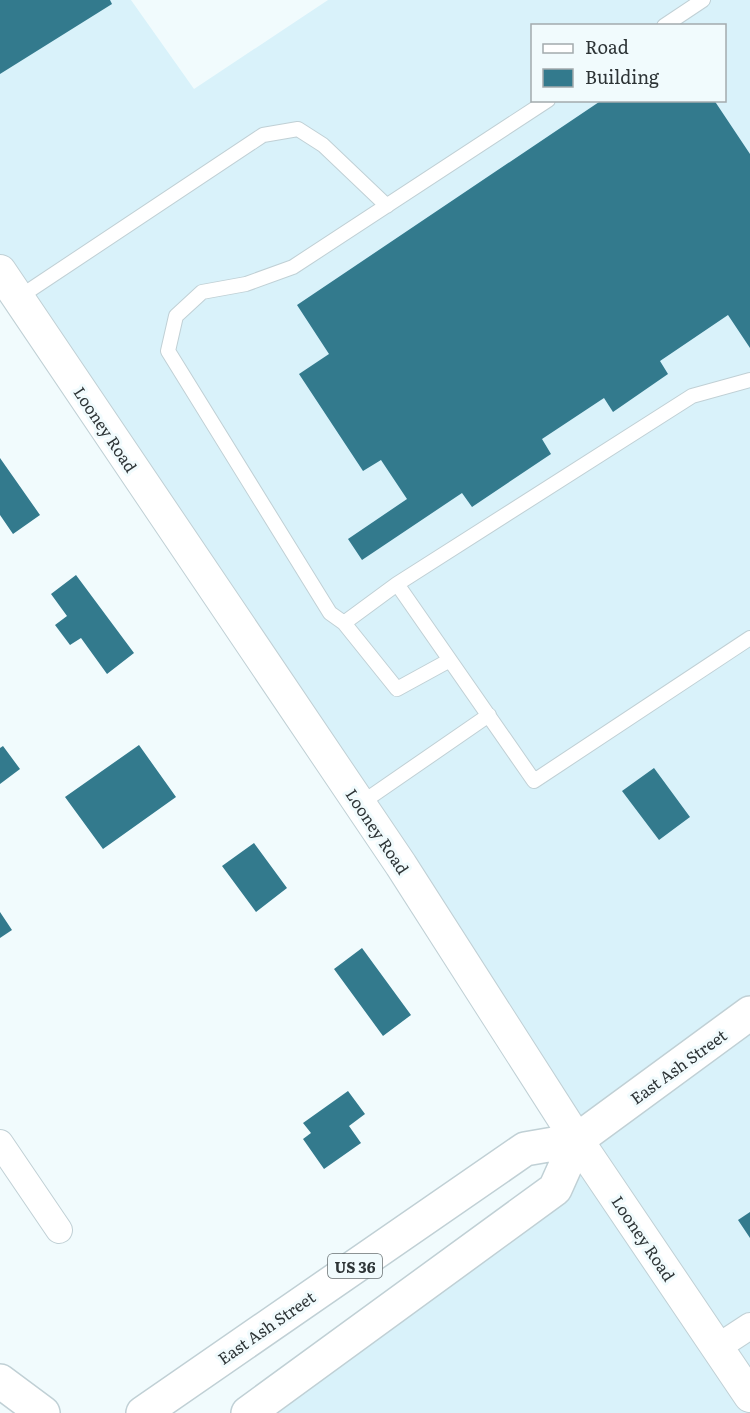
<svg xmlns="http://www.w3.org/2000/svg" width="750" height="1413" font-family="Literata,serif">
	<rect width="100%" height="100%" fill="#f1fbfd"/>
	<path fill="#d9f2fa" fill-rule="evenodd" d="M0 0H131L194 89 328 0H750V1413H248L555 1189 577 1140 0 271ZM532 26H724V100H532Z"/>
	<path fill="#337a8d" d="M0 0H110L112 4 0 74Z
		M602 100H714L750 154V348L728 315 660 361 668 374 613 412 604 398 542 439 551 454 472 507 462 493 362 560 348 539 407 499 381 460 363 471 299 374 329 354 297 305Z
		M0 458 40 515 13 534 0 515Z
		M76 575 134 653 107 674 81 638 70 645 55 625 67 616 51 594Z
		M139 745 176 797 103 849 65 797Z
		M3 746 20 769 0 784V748Z
		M654 768 690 817 659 840 622 791Z
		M254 843 287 888 256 912 222 866Z
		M0 912 12 930 0 938Z
		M362 948 411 1015 383 1036 334 969Z
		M348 1091 365 1114 349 1126 361 1143 324 1169 303 1139 311 1133 303 1123Z
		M750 1212V1238L738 1220Z"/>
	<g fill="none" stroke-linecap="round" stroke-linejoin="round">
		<g stroke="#c0d0d5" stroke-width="16">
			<path id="service" d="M664 26 703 0
				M548 100 293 267 246 284 202 292 176 316 168 351 330 613 344 623 397 584 692 396 750 380
				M18 298 263 135 298 129 323 145 387 206
				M397 584 534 781 750 638
				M344 623 397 689 450 660
				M360 804 489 715"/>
		</g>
		<g stroke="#c0d0d5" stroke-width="28">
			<path id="minor" d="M0 1143 59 1230
				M718 1347 750 1326"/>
		</g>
		<g stroke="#c0d0d5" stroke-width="34">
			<path id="tertiary" d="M0 271 401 865 577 1140 750 1396"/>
		</g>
		<g stroke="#c0d0d5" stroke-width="36">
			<path id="primary" d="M143 1413 525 1149 577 1140 750 1013
				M248 1413 555 1189 577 1140"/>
		</g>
		<g stroke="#c0d0d5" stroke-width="36">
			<path id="motorway" d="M0 1381 43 1413"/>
		</g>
		<use href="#service" stroke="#fff" stroke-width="14"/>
		<use href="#minor" stroke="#fff" stroke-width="26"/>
		<use href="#tertiary" stroke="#fff" stroke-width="32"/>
		<use href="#primary" stroke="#fff" stroke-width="33"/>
		<use href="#motorway" stroke="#fff" stroke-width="33"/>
	</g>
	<g text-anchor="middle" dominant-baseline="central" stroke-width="6" stroke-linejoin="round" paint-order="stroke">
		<rect fill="#f1fbfd" stroke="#687072" stroke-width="1.5" x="328" y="1254" width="54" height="24" rx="4.5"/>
		<g font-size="15" font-weight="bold" fill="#2d3436">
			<text x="355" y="1266">US 36</text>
		</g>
		<g font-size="16" fill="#2d3436" stroke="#f1fbfd">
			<text transform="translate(106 429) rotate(56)">Looney Road</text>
			<text transform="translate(378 831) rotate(56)">Looney Road</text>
			<text transform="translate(678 1066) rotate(-36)">East Ash Street</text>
			<text transform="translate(644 1238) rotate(56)">Looney Road</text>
			<text transform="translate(266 1327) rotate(-35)">East Ash Street</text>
		</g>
	</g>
	<rect x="531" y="24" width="195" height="78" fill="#f1fbfd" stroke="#a3abad" stroke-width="1.5"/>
	<rect x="543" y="44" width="30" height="9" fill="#ffffff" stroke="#a3abad" stroke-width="1.5"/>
	<text x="585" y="54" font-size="18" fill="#2d3436">Road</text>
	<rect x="543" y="69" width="30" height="18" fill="#337a8d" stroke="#a3abad" stroke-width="1.5"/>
	<text x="585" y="84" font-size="18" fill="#2d3436">Building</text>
</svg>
